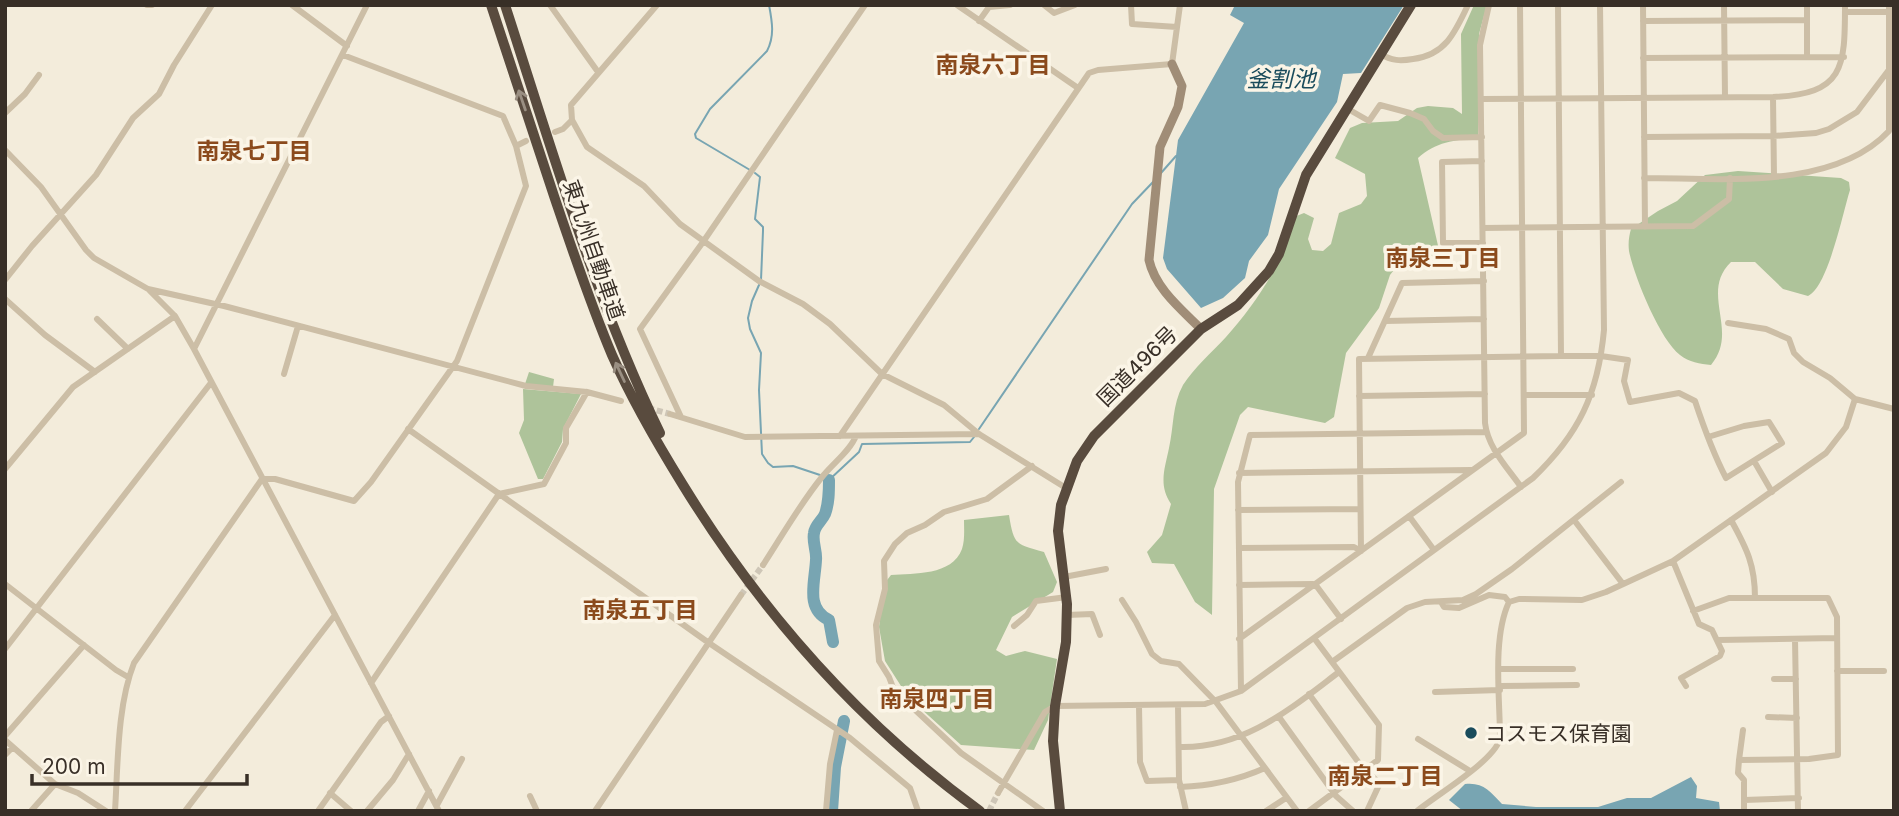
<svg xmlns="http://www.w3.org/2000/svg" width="1899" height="816" font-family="Inter,'Noto Sans JP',sans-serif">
	<rect width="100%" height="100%" fill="#f3ecdb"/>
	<path fill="#aec39a" d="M1474 5H1487L1479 34 1478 138C1455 140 1435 142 1418 158L1442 263H1409L1397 266 1390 275 1379 308 1346 353 1334 417 1325 423 1248 407 1240 415 1214 489 1212 615 1195 602 1174 564 1152 563 1147 552 1162 535 1171 504C1158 485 1165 468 1169 448 1174 426 1172 405 1183 385 1194 368 1212 352 1226 337 1255 305 1286 259 1294 217L1304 213 1314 218 1308 239 1312 250 1323 251 1331 244 1339 213 1361 204 1367 196 1365 174 1335 158 1350 128 1362 123 1398 121 1417 108 1428 106 1453 108 1462 114 1461 34Z
		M1738 171 1841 178 1849 182 1850 190C1843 212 1828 287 1808 296L1783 289 1755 262H1731C1699 293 1740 331 1711 365 1700 364 1689 362 1680 355 1660 340 1634 276 1629 251 1628 243 1629 236 1631 229L1658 211 1677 201 1705 175Z
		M529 372 554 379 553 387 525 384Z
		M523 389 581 394 563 429 562 442 543 479H538L519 433 524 420Z
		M1009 515C1014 546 1016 544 1044 552L1057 582 1053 592 1012 617 996 650 1006 656 1025 651 1057 659 1048 720 1034 750 961 745 908 697 885 661 879 627 884 584 891 575C914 573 952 576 962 549 965 540 964 529 964 520Z"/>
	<path fill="#78a5b2" d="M1235 5H1404L1361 73 1343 74 1337 102 1279 189 1268 235 1249 261 1245 278 1223 298 1201 308 1167 269 1163 258 1178 140 1244 23 1230 15Z
		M1691 777 1697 786 1696 798 1719 802 1720 811H1463L1449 800 1465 784C1483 782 1490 791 1502 804L1536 807H1598L1627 798H1651Z"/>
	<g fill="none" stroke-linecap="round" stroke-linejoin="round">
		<path stroke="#78a5b2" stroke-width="2" d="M750 170 696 138 695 134 710 109 767 51C775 36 772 21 769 5
			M755 173 760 177 755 219 763 227V231L761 280
			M1161 173 1176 156
			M759 285 752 301 748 318 750 329 761 353 759 390 762 454 768 463 773 467 793 466 820 475
			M979 429 1132 204 1153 182
			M825 478 829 480 859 452 862 444 970 442 974 437"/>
		<path stroke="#78a5b2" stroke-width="12" d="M829 480C829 492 829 503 825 514 822 521 815 525 814 533 812 542 817 551 816 560 815 582 805 609 829 620L833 642
			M832 811 835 767 844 721"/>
		<path stroke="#cec6b7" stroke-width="6" stroke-dasharray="6 3" stroke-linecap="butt" d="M648 408 670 414
			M741 595 763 565
			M989 811 998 793"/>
		<path stroke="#ccbea6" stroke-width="6" d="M147 5H152
			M292 5 347 46
			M550 5 598 72
			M657 5 571 105 572 120 587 147 644 186 680 224 759 281 803 304 830 324 882 374 944 405 979 434 1066 488
			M957 5 1078 88
			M1044 5 1054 13 1075 5
			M1131 5 1132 24 1177 27
			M1489 5 1480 45 1485 423C1488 448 1507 467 1521 487
			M1558 5 1561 356
			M1643 5 1645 227
			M1724 5 1725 97
			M1845 12H1889
			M979 21 989 7 1010 5
			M1643 21 1807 20
			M1381 54C1391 61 1401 61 1413 59 1445 55 1455 33 1468 5
			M1807 57V5
			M1643 58 1844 57
			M1773 97 1774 177
			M1482 99 1773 97C1844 94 1845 68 1845 5
			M1348 109 1369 121 1380 105 1410 113 1424 119 1433 131 1443 138 1482 137
			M5 113 25 94 39 75
			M555 132 563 129 572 120
			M1644 137 1773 136 1816 133 1829 129 1857 112 1888 71
			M516 146 526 141
			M5 150 41 187 86 250 94 258 148 289 224 306 526 386 587 392 621 401
			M1482 161 1442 162 1443 243H1483
			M1644 178C1720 178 1833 191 1889 131V5
			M1483 228 1693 226 1729 199 1730 178
			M5 280 32 246 96 175 133 118 159 94 174 65 212 5
			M150 291 175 316 194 349 439 811
			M5 299 45 335 95 372
			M97 319 128 349
			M1385 321 1484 319
			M1728 323 1766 329 1789 339 1794 353 1803 362 1830 378 1855 399 1894 409
			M194 349 367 5
			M1368 358 1402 283 1484 281
			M284 374 298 326
			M1525 395H1592
			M1359 396 1485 394
			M670 414 745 437 979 434
			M681 417 640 329 703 242 865 5
			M408 429 709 643 850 738 910 788 918 811
			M840 436 1089 73 1098 70 1172 64 1180 5
			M1754 461 1772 492
			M1032 466 987 499 944 512 925 525 907 533 895 544 884 561 885 589 876 625 879 661 889 677 897 698 911 706 961 753 1043 811
			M5 469 73 387 175 316
			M1239 473 1471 470
			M262 479H275L354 501 371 482 457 361 526 186 516 146 503 116 343 55
			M1238 510 1360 509
			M1409 516 1434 550
			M1574 520 1623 584
			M1731 520C1747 549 1755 565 1755 598
			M1239 548 1354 547 1361 551
			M1361 551 1359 359 1561 356H1601L1628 360 1624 381 1630 402 1679 393 1695 401C1704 428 1713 453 1726 478L1782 443 1769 422 1744 426 1708 437
			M1673 561 1699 624 1712 630 1722 651 1720 656 1681 678 1686 686
			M763 565C782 536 800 504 822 477 833 463 850 451 856 436
			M1064 577 1106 569
			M5 584 116 670 128 677
			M1315 584 1341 619
			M1239 585 1313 584
			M1122 600 1136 622 1152 654 1161 661 1179 664 1216 702 1297 811
			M1441 602 1444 607 1459 608 1489 595 1505 597 1509 602
			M1693 611 1729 598H1828L1837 617 1838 755 1809 759 1739 760 1738 773 1744 780V811
			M1067 615 1092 614 1100 635
			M1014 626 1027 615 1036 601 1067 597
			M1239 639 1524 433 1520 5
			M1795 639 1798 811
			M1718 640 1837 638
			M5 649 210 384
			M1332 662 1407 608 1425 602 1463 600 1476 594 1512 569 1621 482
			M1499 669H1573
			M1837 671H1884
			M1774 679H1796
			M371 683 499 494 544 484 566 443V428L587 392
			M1500 686 1577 685
			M1241 691 1238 482 1250 435 1486 432
			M1435 692 1500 690
			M1309 694 1364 770 1380 783 1367 811
			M1178 705 1179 780 1186 811
			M1139 706 1140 762 1147 781 1179 780
			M1279 717 1336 796 1353 811
			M1768 717 1797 718
			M5 736 84 645
			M1418 739 1470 771
			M5 740 55 784 78 793 106 811
			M1179 747C1244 749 1290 709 1339 672
			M5 755 13 747
			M1739 760 1743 730
			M1180 787C1210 786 1238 780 1265 768
			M330 793 351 811
			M998 793 1045 712 1055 706 1205 704 1241 691 1533 478C1579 434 1598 394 1604 330L1600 5
			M530 796 537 811
			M1744 800 1799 798
			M437 805 462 759
			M31 811 55 784
			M115 811C118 764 117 706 134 663L262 479
			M185 811 335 615
			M318 811 381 722 389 716
			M367 811 393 780 409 754
			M418 811 429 791
			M595 811 741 595
			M826 811 830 764 837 730
			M1266 811 1286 798
			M1309 811 1378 760 1379 725 1314 638
			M1417 811C1436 795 1496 760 1500 738 1500 698 1492 638 1509 602L1519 599 1582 600 1606 592 1673 561 1826 453 1846 427 1855 399"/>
		<path stroke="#a08d77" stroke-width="9" d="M1172 64 1182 86 1178 107 1160 147 1149 260C1155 288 1181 309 1201 329"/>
		<path stroke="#594b3e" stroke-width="10" d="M491 5C512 69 533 132 554 196 572 249 590 303 612 355 632 400 657 443 683 485 761 612 859 723 980 811
			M505 5C552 149 594 297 660 433
			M1060 811 1053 741 1055 706 1066 642 1067 604 1058 531 1061 505 1077 461 1094 436 1201 329 1238 305 1269 271 1279 254 1306 175 1411 5"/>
	</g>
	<defs><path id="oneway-shaft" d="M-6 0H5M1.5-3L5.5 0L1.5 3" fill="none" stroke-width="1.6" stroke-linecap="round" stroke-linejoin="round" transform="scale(1.75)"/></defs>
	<g stroke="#9a8f82">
		<use href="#oneway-shaft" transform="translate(522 100) rotate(-109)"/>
		<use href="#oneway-shaft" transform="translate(620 372) rotate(-115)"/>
	</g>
	<circle fill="#1a4c5c" stroke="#fbf5e7" stroke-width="2.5" cx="1471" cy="733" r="7"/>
	<g text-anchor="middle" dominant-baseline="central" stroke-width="7" stroke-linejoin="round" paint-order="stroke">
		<g font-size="21" fill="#382f27" stroke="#fbf5e7">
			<text transform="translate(594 250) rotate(71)">東九州自動車道</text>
			<text transform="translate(1137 366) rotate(-45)">国道496号</text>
		</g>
		<g font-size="21" fill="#382f27" stroke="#fbf5e7" text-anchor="start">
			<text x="1485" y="733">コスモス保育園</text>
		</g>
		<g font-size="23" font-weight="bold" fill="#8b4a1c" stroke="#fbf5e7">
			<text x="993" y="65">南泉六丁目</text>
			<text x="254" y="151">南泉七丁目</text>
			<text x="1443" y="258">南泉三丁目</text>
			<text x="640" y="610">南泉五丁目</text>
			<text x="937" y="699">南泉四丁目</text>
			<text x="1385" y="776">南泉二丁目</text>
		</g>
		<g font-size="23" font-style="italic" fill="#1a4c5c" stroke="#fbf5e7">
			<text x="1281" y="79">釜割池</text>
		</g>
	</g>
	<rect width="1899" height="816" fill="none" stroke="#382f27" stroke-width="14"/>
	<path d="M32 774v10h215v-10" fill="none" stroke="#382f27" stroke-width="3.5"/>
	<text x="42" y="774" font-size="21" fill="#382f27" stroke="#fbf5e7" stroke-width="5" paint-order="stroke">200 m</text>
</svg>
